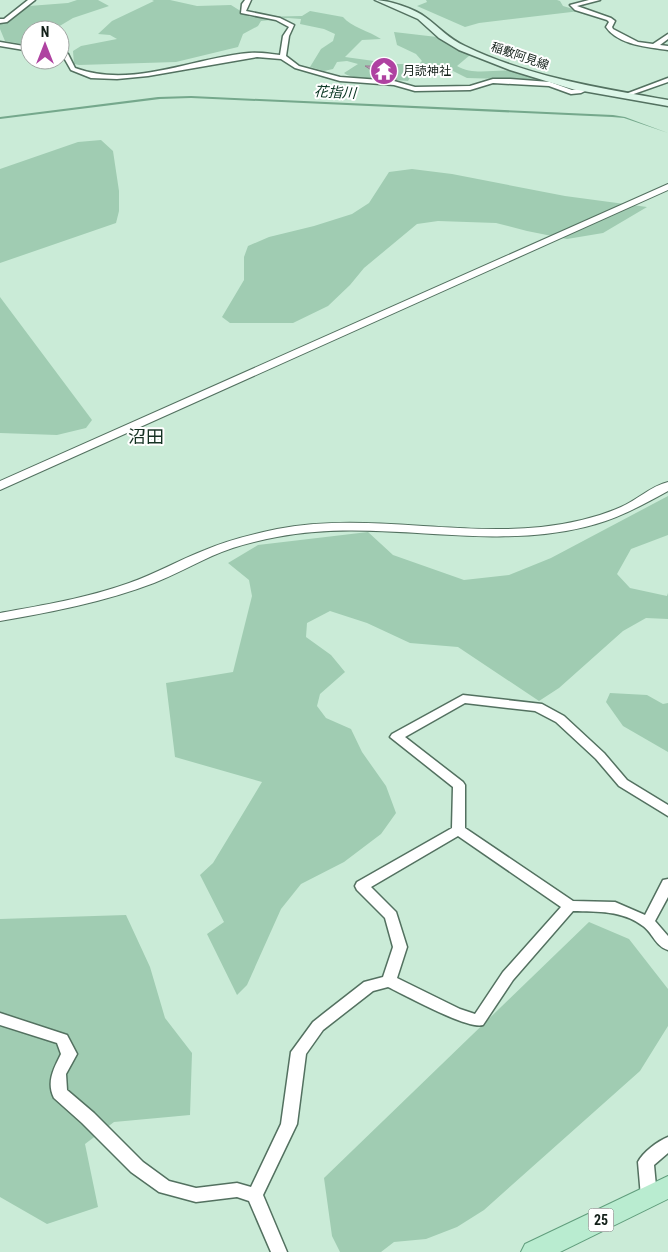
<svg xmlns="http://www.w3.org/2000/svg" width="668" height="1252" font-family="'Roboto Condensed','Noto Sans JP',sans-serif">
	<rect width="100%" height="100%" fill="#caebd7"/>
	<path fill="#a0ccb2" d="M77 0H98L109 6 73 18 53 30H30V44L28 45 5 41 0 29V23L4 22 29 6 68 3Z
		M152 0H170L197 6 231 5 250 17 302 16 310 11 343 17C351 27 369 31 381 39L362 40 345 57 396 64H419L422 61 416 54 397 45 394 32 437 37 466 52 470 55 457 66C474 76 494 69 513 71 522 72 531 76 540 79V80L467 78 447 68H416L408 81C395 80 353 81 344 73L358 64 347 61 337 62 333 69 324 71 310 67 321 49 333 41 335 34 324 29 300 24 301 19 288 18 261 21 258 26 243 34 238 47 176 62 79 65 74 64 73 51 81 46 117 39 110 35 98 34 112 21 154 1Z
		M426 0H557L560 1 563 6 580 11 479 23 465 27 417 6 427 2Z
		M101 140 113 151 119 191V211L116 223 0 263V169L78 142Z
		M412 169 452 174 565 196 647 207 603 233 567 239 527 231 496 223 438 221 417 224 364 268 350 285 328 306 293 323H230L222 317 244 280V257L248 246 269 237 314 226 352 214 369 203 389 172Z
		M0 297 92 420 86 428 57 435 0 433Z
		M668 496V535L631 549 617 574 630 588 667 596 668 593V619L646 618 623 631 559 688 539 701 458 647 410 643 367 623 330 611 307 623 306 637 331 655 345 672 320 694 317 706 326 718 351 729 362 752 386 786 396 813 381 834 344 862 301 884 281 909 247 985 237 995 207 934 224 922 200 875 213 863 262 782 175 757 166 683 233 672 252 596 249 580 228 563 258 545 368 532 393 555 464 580 509 575 551 558Z
		M610 693 647 695 663 704 668 703V752L623 726 606 702Z
		M126 915 150 967 165 1018 192 1053 190 1115 114 1122 85 1144 98 1207 47 1224 0 1197V919Z
		M589 922 629 939 668 989V1026L640 1071 484 1210 457 1227 426 1239 394 1242 381 1252H340L332 1236 324 1178Z"/>
	<path fill="#75a88c" d="M191 96 613 115 625 117 668 133 624 118 612 117 191 98 160 99 0 119V117L158 97Z"/>
	<path fill="#ba9eb4" stroke="#977d92" d="M365 66H396V80L384 78Z"/>
	<g fill="none" stroke-linecap="round" stroke-linejoin="round">
		<g stroke="#537160" stroke-width="3">
			<path id="minor" d="M28 0H35L7 22 0 23V19H4Z
				M245 0H251L246 11 280 18 294 25 289 36 286 56 299 66 340 77 394 81 415 87 470 86 493 79H510L550 82 572 90 586 87 589 89 581 93 571 94 549 86 493 83 470 90 415 91 394 85 340 81 295 68 281 59 257 57 148 76 117 79 91 78 71 70 63 56 60 55V51L68 54 75 68C132 89 192 58 249 53 260 52 270 54 280 55L283 36 289 27 276 20 241 13 242 4Z
				M589 0H600L577 6 611 18 615 21 612 27 613 29 638 42 653 44 668 34V39L660 45 668 46V50C648 47 618 45 606 27L609 22 607 20 575 10 570 5Z
				M0 42 30 47V51L0 46Z
				M668 78V82L628 96 623 95Z
				M463 695 542 704 564 716 604 753 627 780 668 805V816L619 786 596 759 556 722 535 711 465 703 405 737 463 782 465 785V828L573 901 615 902 645 915 663 880 668 879V897L655 921 668 936V950C656 947 652 932 643 926 622 910 598 912 573 911L513 980 483 1025C468 1030 405 995 388 987L373 991 323 1030 306 1054 297 1124 263 1195 287 1252H271L249 1201 237 1197 196 1202 159 1192 131 1172 82 1123 54 1098C46 1082 54 1068 61 1054L57 1043 0 1025V1013L67 1035 77 1054 66 1074 67 1090 94 1113 143 1162 169 1181 196 1188 237 1183 251 1187 281 1124 291 1052 294 1048 313 1022 323 1014 364 982 383 977 393 947 385 918 357 890 355 886 357 882 452 828 453 787 390 737 392 734ZM458 836 561 907 503 972 475 1014 460 1009 397 978 407 947 396 912 371 887Z
				M668 1137V1153L654 1165 657 1197 655 1202 649 1204 643 1202 641 1197 638 1162C643 1152 658 1141 668 1137Z"/>
		</g>
		<g stroke="#537160" stroke-width="2">
			<path id="tertiary" d="M668 184V190L0 490V481Z
				M668 482V491C641 506 615 520 585 527 484 552 379 517 277 537 255 541 232 547 212 556 192 565 174 575 154 583 104 602 52 612 0 621V613C43 605 87 598 129 583 155 574 179 560 205 550 228 540 253 534 277 529 365 512 453 536 541 527 568 524 596 518 621 507 637 500 651 486 668 482Z"/>
		</g>
		<g stroke="#537160" stroke-width="3">
			<path id="secondary" d="M375 0C388 0 415 9 425 17 439 27 449 39 465 46 529 77 599 88 668 100V106L572 89 510 70 459 50 439 38 418 19Z"/>
		</g>
		<g stroke="#609d7c" stroke-width="2">
			<path id="primary" d="M668 1176V1199L560 1252H521L525 1244Z"/>
		</g>
		<use href="#minor" fill="#fff" fill-rule="evenodd"/>
		<use href="#tertiary" fill="#fff" fill-rule="evenodd"/>
		<use href="#secondary" fill="#dcf6e8" fill-rule="evenodd"/>
		<use href="#primary" fill="#b9ecd0" fill-rule="evenodd"/>
	</g>
	<defs>
		<g id="temple-disc" transform="scale(1.4375)"><circle r="9.5" fill="#af42a1" stroke="#fff"/><path d="M0-6L5-2H3V0L6.5 2.5H4V6H1.5V3h-3V6H-4V2.5H-6.5L-3 0V-2H-5Z" fill="#fff"/></g>
	</defs>
	<g fill-rule="evenodd">
		<use href="#temple-disc" x="384" y="71"/>
	</g>
	<g text-anchor="middle" dominant-baseline="central" stroke-width="4" stroke-linejoin="round" paint-order="stroke">
		<g font-size="12" fill="#132019" stroke="#fff">
			<text transform="translate(520 56) rotate(19)">稲敷阿見線</text>
		</g>
		<g font-size="12" fill="#132019" stroke="#fff" text-anchor="start">
			<text x="403" y="71">月読神社</text>
		</g>
		<g font-size="14" font-style="italic" fill="#05321e" stroke="#fff">
			<text transform="translate(335 92) rotate(3)">花指川</text>
		</g>
		<rect fill="#fff" stroke="#5a635e" stroke-width="1" x="588.5" y="1208.5" width="25" height="23" rx="4"/>
		<g font-size="14" font-weight="bold" fill="#132019">
			<text x="601" y="1220">25</text>
		</g>
		<g font-size="18" fill="#153223" stroke="#fff">
			<text x="146" y="436">沼田</text>
		</g>
	</g>
	<g transform="translate(45 45)"><circle r="24" fill="#ffffff" stroke="#a1a6a3"/>
	<path d="M0-4L9 19L0 12L-9 19Z" fill="#af42a1"/>
	<text y="-8" font-size="14" font-weight="bold" text-anchor="middle" fill="#132019">N</text>
	</g>
</svg>
